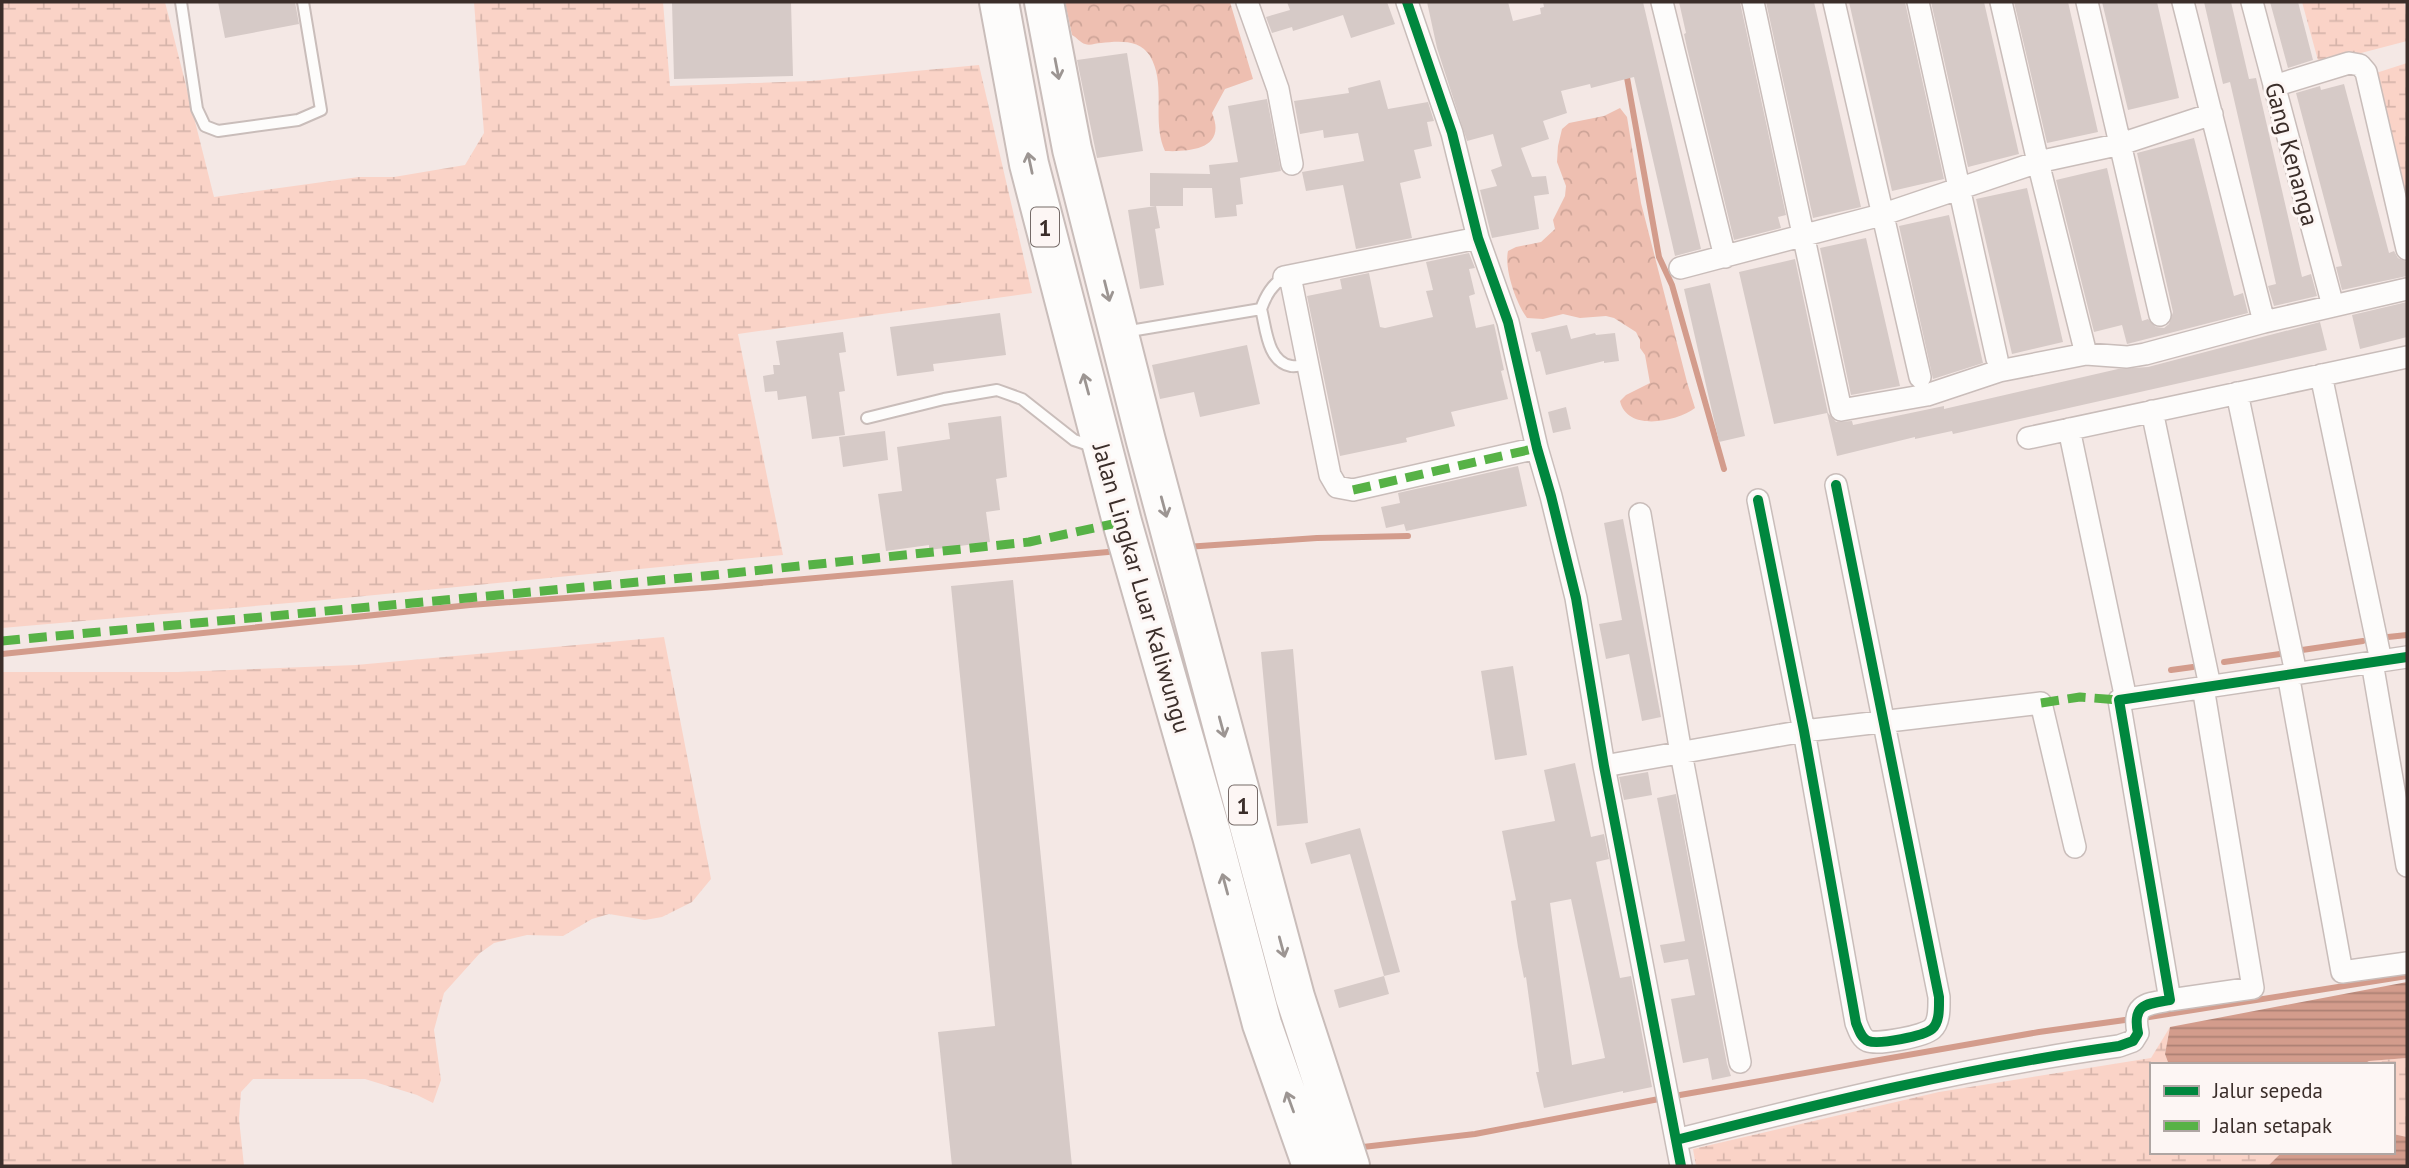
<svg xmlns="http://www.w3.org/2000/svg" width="2409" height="1168" font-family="'PT Sans',sans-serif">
	<defs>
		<pattern id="forest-crowns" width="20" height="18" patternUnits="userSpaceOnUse" patternTransform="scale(1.75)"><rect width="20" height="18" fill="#eebfb1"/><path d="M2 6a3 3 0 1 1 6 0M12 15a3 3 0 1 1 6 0" fill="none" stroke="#cda498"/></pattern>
		<pattern id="wetland-marsh" width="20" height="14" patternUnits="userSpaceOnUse" patternTransform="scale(1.75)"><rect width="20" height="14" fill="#fad3c7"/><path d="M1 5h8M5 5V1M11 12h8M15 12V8" fill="none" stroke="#d7b5ab"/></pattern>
		<pattern id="water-rules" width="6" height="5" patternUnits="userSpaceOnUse" patternTransform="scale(1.75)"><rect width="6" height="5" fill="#d39c8c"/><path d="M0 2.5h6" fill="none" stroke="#ac8073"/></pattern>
	</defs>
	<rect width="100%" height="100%" fill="#f4e8e5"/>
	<path fill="url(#forest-crowns)" d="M1065 2H1230L1253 79 1225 89 1212 113C1227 149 1191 152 1165 151 1151 120 1167 85 1150 56 1140 39 1118 41 1101 43 1096 43 1090 46 1085 44 1081 43 1076 37 1072 35Z
		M1620 108 1627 117 1641 203 1687 382 1695 408C1676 422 1627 432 1620 401L1626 395 1650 383 1645 355 1640 348V340L1636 332 1614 318 1606 316 1580 318 1563 314 1543 319 1527 318C1516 303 1504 269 1508 251L1516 247 1541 242 1555 229 1553 220 1565 196 1566 186 1557 162 1558 146 1562 129 1569 123 1604 116Z"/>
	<path fill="url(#wetland-marsh)" d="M2 2H165L214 197 359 177H394L465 165 484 133 474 2H663L670 86 810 81 979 65 1032 293 738 334 783 555 324 600 2 628Z
		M2302 2H2404L2407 14V41L2319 64Z
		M2407 63V199L2373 74Z
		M664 637 711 879 692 902 662 917 645 920 609 914 592 919 563 936 527 935 494 943 480 953 444 993 434 1030 441 1080 433 1103 417 1095 365 1079H253L241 1092 239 1119 244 1166H2V672H178L356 665Z
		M2170 1027 2165 1054 2169 1065H2152V1152H2282L2268 1166H1696L1693 1149 1939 1092 2151 1058Z
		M2407 1058V1137L2393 1134V1065H2362L2369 1061Z"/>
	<path fill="url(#water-rules)" d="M2407 982V1058L2369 1061 2362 1065H2169L2165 1054 2170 1027Z
		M2393 1134 2407 1137V1166H2268L2282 1152H2393Z"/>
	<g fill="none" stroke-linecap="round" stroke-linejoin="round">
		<path stroke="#d39c8c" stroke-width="6" d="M1626 72 1659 257 1672 285 1724 469
			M1186 547 1317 538 1408 536
			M2388 637 2407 635
			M2302 650 2363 641
			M2 654 470 605 715 587 1108 552
			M2224 662 2280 654
			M2171 670 2193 667
			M2143 1018 2407 976
			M1680 1095 2039 1032 2132 1019
			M1363 1147 1475 1134 1659 1099"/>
	</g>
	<path fill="#d6cac7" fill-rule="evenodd" d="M218 2H295L299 24 225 38Z
		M672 2H791L793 76 674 79Z
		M1287 2H1387L1395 24 1351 38 1343 15 1293 31 1292 27 1272 33 1266 17 1290 10Z
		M1427 2H1508L1513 21 1541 14 1540 8 1544 7 1543 2H1643L1701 249 1675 256 1634 77 1591 88 1590 84 1561 91 1567 113 1543 121 1549 139 1521 148 1532 177 1546 176 1549 194 1534 196 1539 229 1492 238 1480 190 1497 186 1491 170 1502 166 1493 134 1467 141 1437 48Z
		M1679 2H1740L1786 215 1778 217 1781 228 1734 240 1687 48 1684 34 1686 33Z
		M1766 2H1814L1861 207 1813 218Z
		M1849 2H1905L1944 179 1892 191Z
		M1931 2H1984L2019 154 1968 167Z
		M2014 2H2068L2098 132 2047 143Z
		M2102 2H2157L2179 98 2128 110Z
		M2204 2H2231L2249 79 2256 78 2302 277 2311 274 2317 296 2274 306 2268 286 2276 284 2262 221 2230 82 2223 84Z
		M2270 2H2298L2313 60 2288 68Z
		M1127 53 1143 151 1097 158 1077 60Z
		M1380 80 1388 109 1428 102 1434 121 1427 122 1432 146 1414 150 1421 178 1400 183 1412 238 1356 249 1343 185 1306 191 1302 172 1364 161 1358 133 1324 138 1323 130 1300 134 1294 101 1349 93 1348 88Z
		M2344 84 2389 253 2394 251 2398 258 2407 262V276L2342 290 2336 267 2342 266 2296 93 2320 86 2321 90Z
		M1267 99 1281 171 1240 178 1243 204 1236 205 1237 216 1215 218 1212 188H1183V206H1150V173L1210 174 1209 165 1238 162 1228 106Z
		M2194 138 2234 296 2243 293 2248 313 2127 344 2122 325 2094 332 2056 180 2107 168 2142 321 2148 319 2156 327 2164 328 2169 324 2173 312 2137 153Z
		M2027 188 2063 342 2012 354 1976 199Z
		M1156 206 1160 228 1155 229 1164 285 1140 289 1128 210Z
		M1949 215 1983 363 1933 379 1899 226Z
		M1866 238 1900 386 1851 395 1820 248Z
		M1469 253 1475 268 1469 269 1475 294 1469 296 1476 328 1494 324 1504 370 1501 371 1508 399 1451 412 1455 426 1406 438 1407 442 1340 456 1307 296 1342 289 1340 279 1369 273 1380 327 1385 328 1433 317 1426 291 1433 290 1426 262Z
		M1795 259 1828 413 1836 422 1852 421 1853 425 1944 406V409L2118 369 2148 367 2320 322 2327 350 1953 434 1952 431 1915 439V437L1837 456 1827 413 1774 424 1739 272Z
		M1710 283 1745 436 1719 442 1684 289Z
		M2407 302V337L2360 349 2352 315Z
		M1000 313 1006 355 933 364 934 371 897 376 890 327Z
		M1567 325 1571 339 1595 333 1596 335 1615 333 1619 361 1604 363V361L1546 375 1540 351 1536 352 1531 333Z
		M843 332 846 352 839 353 845 391 839 392 845 435 812 439 806 396 778 400 777 391 765 392 763 376 774 374 773 365H780L776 341Z
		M1247 345 1260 404 1200 417 1194 392 1160 399 1152 365Z
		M1566 407 1571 429 1553 433 1548 412Z
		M1001 416 1007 477 996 479 1000 510 986 512 990 542 929 550V545L886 551 878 494 902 491 897 447 950 439 948 423Z
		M885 431 888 460 843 467 839 437Z
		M1518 466 1527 506 1406 531 1404 524 1386 528 1381 507 1400 503 1398 493Z
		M1623 519 1661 717 1642 721 1629 654 1606 659 1599 624 1622 620 1604 523Z
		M1013 580 1072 1166H952L938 1032 995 1026 951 586Z
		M1293 649 1308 823 1277 826 1261 652Z
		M1513 666 1527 755 1495 760 1481 671Z
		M1575 763 1591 837 1604 834 1609 859 1596 862 1620 978 1631 976 1652 1087 1623 1093V1091L1544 1108 1536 1072H1539L1526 977 1524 978 1518 947 1511 901 1516 900 1502 831 1555 821 1544 770ZM1571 899 1605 1058 1572 1065 1550 903Z
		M1648 772 1652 795 1624 800 1619 777Z
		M1676 794 1727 1064 1731 1076 1712 1080 1708 1058 1683 1063 1680 1048 1671 999 1695 995 1688 959 1664 963 1660 945 1685 941 1657 798Z
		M1360 828 1400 972 1384 976 1389 994 1339 1008 1334 990 1384 976 1350 854 1311 864 1305 843Z"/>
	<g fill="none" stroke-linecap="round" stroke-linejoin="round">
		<g stroke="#c9bdba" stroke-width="14">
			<path id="lane" d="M181 2 197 109 205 126 218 131 298 120 321 110 303 2
				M1261 309C1266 327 1267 362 1291 366 1296 367 1303 365 1308 364
				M1124 332 1261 309C1266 295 1272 285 1284 277
				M867 418 944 399 997 390 1022 399 1074 440 1092 446"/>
		</g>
		<g stroke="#c9bdba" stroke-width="24">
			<path id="street" d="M1247 2 1278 89 1292 164
				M1407 2 1452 133 1478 238 1508 322 1537 448 1551 496 1576 598 1604 766 1681 1166
				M1662 2 1725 257
				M1753 2 1841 410 1927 395 1999 371 2086 354 2127 357 2145 354 2264 322 2407 289
				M1834 2 1920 377
				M1918 2 1997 359
				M2001 2 2038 162 2086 354
				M2087 2 2160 315
				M2183 2 2264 322
				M2252 2 2333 306
				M2274 86 2349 63 2360 65 2366 72 2407 249
				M1680 268 1881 215 2038 162 2121 144 2212 114
				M1290 276 1330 475 1337 487 1353 490 1537 448
				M1284 277 1478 238
				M2321 375 2381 661
				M2237 393 2296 673
				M2152 411 2210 686
				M2069 429 2126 699
				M2028 438 2407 357
				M1758 500 1804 731 1856 1023C1859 1030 1861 1038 1868 1041 1879 1045 1924 1036 1932 1029 1940 1022 1939 1007 1939 997L1836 485
				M1640 514 1681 753 1740 1062
				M2372 662 2407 866
				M2288 674 2342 972 2407 963
				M1604 766 1804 731 2041 703 2075 847
				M2170 1000 2253 988 2203 687
				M1676 1140C1822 1103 1969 1067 2119 1046L2133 1041 2138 1033C2132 1004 2146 1004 2170 1000L2119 700 2407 657"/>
		</g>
		<g stroke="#c9bdba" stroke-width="42">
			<path id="highway" d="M999 2 1029 164 1122 522 1212 836 1262 1024 1312 1166
				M1044 2 1072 149 1146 441 1295 997 1350 1166"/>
		</g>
		<use href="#lane" stroke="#fdfcfb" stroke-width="10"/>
		<use href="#street" stroke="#fdfcfb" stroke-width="21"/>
		<use href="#highway" stroke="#fdfcfb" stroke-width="38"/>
		<path stroke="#57b246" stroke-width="9" stroke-dasharray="18 9" stroke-linecap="butt" d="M1353 490 1537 448
			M2 641 704 576 1029 542 1122 522
			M2041 703 2080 697 2119 700"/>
		<g stroke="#fdf6f4" stroke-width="15">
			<path id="cycleway" d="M1407 2 1452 133 1478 238 1508 322 1537 448 1551 496 1576 598 1604 766 1681 1166
				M1758 500 1804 731 1856 1023C1859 1030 1861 1038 1868 1041 1879 1045 1924 1036 1932 1029 1940 1022 1939 1007 1939 997L1836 485
				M1676 1140C1822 1103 1969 1067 2119 1046L2133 1041 2138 1033C2132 1004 2146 1004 2170 1000L2119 700 2407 657"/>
		</g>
		<use href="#cycleway" stroke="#00873e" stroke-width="10"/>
	</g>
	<defs><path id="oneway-shaft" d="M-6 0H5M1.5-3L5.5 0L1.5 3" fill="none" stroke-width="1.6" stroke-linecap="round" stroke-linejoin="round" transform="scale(1.75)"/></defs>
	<g stroke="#9c9592">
		<use href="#oneway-shaft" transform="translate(1057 69) rotate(79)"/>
		<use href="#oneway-shaft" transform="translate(1030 163) rotate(-102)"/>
		<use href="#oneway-shaft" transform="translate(1107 291) rotate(76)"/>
		<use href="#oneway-shaft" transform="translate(1086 384) rotate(-105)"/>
		<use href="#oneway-shaft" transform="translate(1164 507) rotate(75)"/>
		<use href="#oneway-shaft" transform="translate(1222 727) rotate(75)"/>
		<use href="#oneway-shaft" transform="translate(1225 884) rotate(-105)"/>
		<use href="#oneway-shaft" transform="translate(1282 947) rotate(75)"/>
		<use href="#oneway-shaft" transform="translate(1290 1102) rotate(-110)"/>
	</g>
	<g text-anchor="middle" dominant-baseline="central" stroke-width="6" stroke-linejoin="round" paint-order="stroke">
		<g fill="#fdf6f4" stroke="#756a67" stroke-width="2">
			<rect x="1031" y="207.5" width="28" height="39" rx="5"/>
			<rect x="1229" y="785.5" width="28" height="39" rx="5"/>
		</g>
		<g font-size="23" font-weight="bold" fill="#3b2e2a">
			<text x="1045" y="227">1</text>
			<text x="1243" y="805">1</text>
		</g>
		<g font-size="24" fill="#3b2e2a" stroke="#fdf6f4">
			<text transform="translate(2292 154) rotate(75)">Gang Kenanga</text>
			<text transform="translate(1142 588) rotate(74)">Jalan Lingkar Luar Kaliwungu</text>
		</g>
	</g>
	<rect width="2409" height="1168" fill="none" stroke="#3b2e2a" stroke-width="7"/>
	<rect x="2150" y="1063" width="245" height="91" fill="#fdf6f4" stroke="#afa6a3" stroke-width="2"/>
	<rect x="2164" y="1086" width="35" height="10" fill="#00873e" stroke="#afa6a3" stroke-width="2"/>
	<text x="2213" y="1098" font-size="21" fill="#3b2e2a">Jalur sepeda</text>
	<rect x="2164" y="1121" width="35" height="10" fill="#57b246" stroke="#afa6a3" stroke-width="2"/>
	<text x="2213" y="1133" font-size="21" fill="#3b2e2a">Jalan setapak</text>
</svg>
